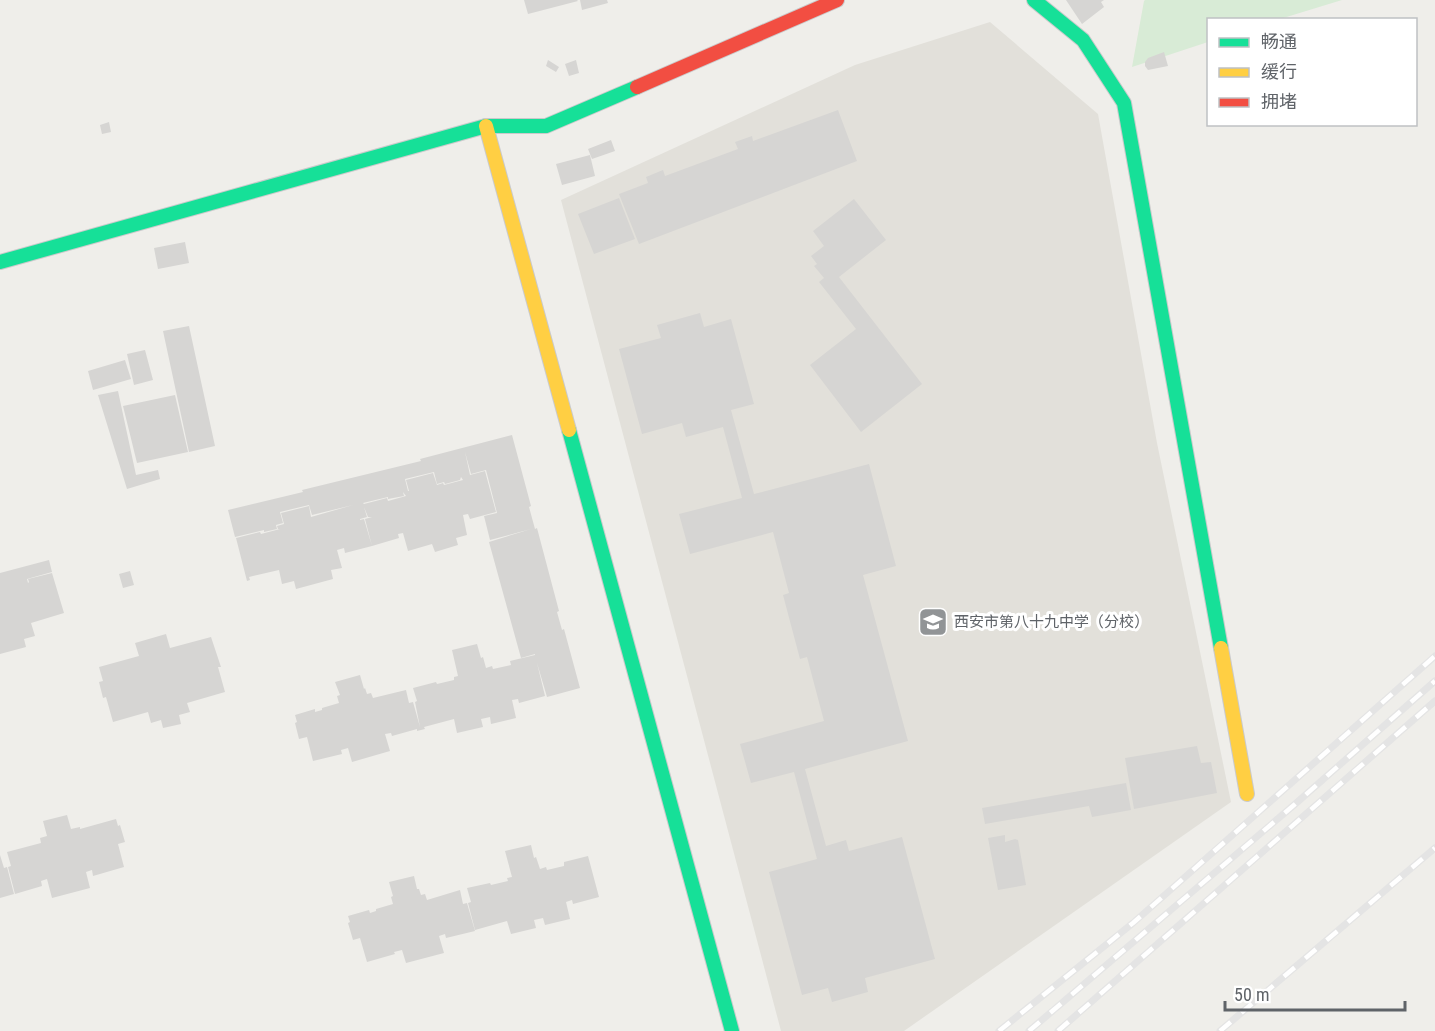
<svg xmlns="http://www.w3.org/2000/svg" width="1435" height="1031" font-family="'Roboto Condensed','Noto Sans SC',sans-serif">
	<rect width="100%" height="100%" fill="#efeeea"/>
	<path fill="#e2e0da" d="M990 22 1098 114 1157 443 1231 802 904 1031H781L561 200 855 65Z"/>
	<path fill="#d8ebd6" d="M1145 0H1342L1280 19 1208 20V42L1132 67 1144 1Z"/>
	<path fill="#d6d5d3" fill-rule="evenodd" d="M524 0H577L578 1 528 14Z
		M580 0H607L608 3 582 10Z
		M1066 0H1104L1101 2 1104 7 1082 24Z
		M1164 52 1168 66 1148 70 1145 66V62L1148 58Z
		M548 60 559 67 556 72 546 66Z
		M576 60 579 73 569 76 565 64Z
		M838 110 857 161 639 244 619 194 648 183 646 177 663 170 665 176 738 149 735 142 752 136 753 141Z
		M109 122 111 132 102 134 100 125Z
		M611 140 615 151 592 159 588 149Z
		M590 155 595 176 562 185 556 164Z
		M619 198 635 239 594 254 578 214Z
		M854 199 886 240 839 277 922 384 861 432 810 365 856 329 819 282 824 278 814 266 817 264 811 256 824 246 813 231Z
		M185 242 189 263 158 269 154 248Z
		M700 313 704 327 731 319 754 404 731 410 754 494 869 464 896 566 863 575 908 741 805 769 826 846 846 840 849 851 902 837 935 959 865 978 868 992 832 1002 828 988 802 995 769 872 817 859 794 772 751 783 740 744 824 721 807 657 800 659 783 595 789 593 773 532 690 554 679 514 742 498 723 427 686 437 682 423 642 434 619 349 661 338 657 325Z
		M189 326 215 446 189 452 163 331Z
		M145 350 153 380 134 385 127 354Z
		M125 360 131 379 93 390 88 371Z
		M118 391 136 475 158 470 160 479 127 489 98 395Z
		M175 395 188 452 137 463 123 406Z
		M512 435 531 506 529 507 535 529 537 528 559 611 557 612 562 630 564 629 580 688 547 697 537 663 545 696 519 703 518 699 512 700 516 718 491 724 490 717 481 719 483 727 457 733 454 719 424 727 425 729 417 731V729L392 736 391 733 385 734 390 751 352 762 348 748 341 750 342 754 313 761 307 737 299 739 295 723 297 722 295 715 315 709V712L322 710V708L339 703 337 696 340 695 335 682 360 675 364 689 365 688 367 694 371 693 373 698 406 690 409 703 413 702 420 727 415 702 417 701 413 688 436 682 437 684 454 680V677L458 676 452 650 477 644 481 658 483 657 486 668 492 666 493 669 511 665 510 661 535 655V654L521 658 489 542 531 529 490 540 484 516 497 513 486 470 471 474 465 452 470 475 485 471 496 512 470 519 468 514 463 515 467 535 456 538 458 545 435 552 432 544 408 551 403 533 398 534 399 538 372 546 365 519 372 517H368L364 507 367 517 360 519V520L364 519 372 546 345 553 344 548 337 550 342 568 331 570 333 579 296 589 294 581 282 584 279 570 249 577 250 580 247 581 236 538 260 532 261 534 280 529H278L277 526 284 524 281 513 309 506 311 517 353 505 312 515 309 505 280 512 283 523 276 525 277 529 264 532V530L235 537 228 510 303 492 302 490 421 461 420 459ZM434 472 437 484 444 482 445 484 460 480 461 477 463 480 444 485 443 483 437 485 433 473 406 480 409 491H408L405 479ZM403 492 406 496 388 501 387 498 364 504 363 503 388 497V499L404 496Z
		M49 560 52 572 27 579 28 583 29 582 28 579 52 573 64 613 31 623 35 636 24 639 26 647 0 654V573Z
		M130 571 134 585 123 588 119 574Z
		M166 634 170 648 211 637 221 667H218L225 692 187 703 190 712 179 715 181 724 163 728 161 720 151 723 148 712 113 722 106 697 103 698 99 682 103 681 99 667 139 656 135 643Z
		M1197 746 1201 763 1211 762 1217 793 1134 809 1125 758Z
		M1126 783 1131 810 1092 817 1089 806 985 824 982 808Z
		M67 815 71 829 80 827V829L116 819 118 826 120 825 125 842 118 844 124 867 93 876 92 870 86 872 90 888 52 898 47 879 41 881 42 886 15 894 8 867 11 866 7 852 41 843 40 838 47 836 43 821Z
		M1005 835V842L1015 839 1018 840 1026 885 998 890 988 838Z
		M531 845 534 858 536 857 540 869 546 867 547 870 564 866V862L588 856 599 897 573 904 572 900 566 902 570 919 545 925 543 918 534 920 536 928 511 934 507 921 475 930 468 903 471 902 467 888 490 883 491 885 508 881 507 878 512 877 505 851Z
		M0 855 4 868 7 867 14 894 0 898Z
		M414 876 417 889H419L421 895 425 894 427 900 460 890 463 904 467 903 475 931 446 938 445 934 439 936 444 953 406 963 402 950 394 952 395 954 367 962 360 938 353 940 348 923 350 922 348 916 369 910 370 913 376 911V909L393 904 391 897 393 896 389 882Z"/>
	<g fill="none" stroke-linecap="round" stroke-linejoin="round">
		<g stroke="#cacacb" stroke-width="16">
			<path id="fast" d="M1034 0 1083 40 1124 103 1221 648
				M0 262 486 126H546L637 87
				M569 430 732 1031"/>
		</g>
		<g stroke="#cacacb" stroke-width="16">
			<path id="slow" d="M486 126 569 430
				M1221 648 1247 794"/>
		</g>
		<g stroke="#cacacb" stroke-width="16">
			<path id="jam" d="M637 87 837 0"/>
		</g>
		<use href="#fast" stroke="#16e098" stroke-width="14"/>
		<use href="#slow" stroke="#ffcf43" stroke-width="14"/>
		<use href="#jam" stroke="#f24e42" stroke-width="14"/>
		<g stroke="#e4e4e4" stroke-width="7">
			<path id="rail" d="M999 1031 1133 923 1435 656
				M1029 1031 1294 805 1435 681
				M1058 1031 1435 701
				M1220 1031 1435 848"/>
		</g>
		<use href="#rail" stroke="#fff" stroke-width="4.5" stroke-dasharray="14" stroke-linecap="butt"/>
	</g>
	<defs>
		<g id="school-square" transform="scale(1.5)"><rect x="-9" y="-9" width="18" height="18" rx="4" fill="#919496" stroke="#fff"/><path d="M0-5L7-2L0 1L-7-2ZM-4 1L0 2.5L4 1V4Q0 6-4 4Z" fill="#fff"/></g>
	</defs>
	<g fill-rule="evenodd">
		<use href="#school-square" x="933" y="622"/>
	</g>
	<g text-anchor="middle" dominant-baseline="central" stroke-width="6" stroke-linejoin="round" paint-order="stroke">
		<g font-size="15" fill="#5f6368" stroke="#fff" text-anchor="start">
			<text x="954" y="622">西安市第八十九中学（分校）</text>
		</g>
	</g>
	<rect x="1207" y="18" width="210" height="108" fill="#ffffff" stroke="#bfc1c3" stroke-width="1.5"/>
	<rect x="1219" y="38" width="30" height="9" fill="#16e098" stroke="#bfc1c3" stroke-width="1.5"/>
	<text x="1261" y="48" font-size="18" fill="#5f6368">畅通</text>
	<rect x="1219" y="68" width="30" height="9" fill="#ffcf43" stroke="#bfc1c3" stroke-width="1.5"/>
	<text x="1261" y="78" font-size="18" fill="#5f6368">缓行</text>
	<rect x="1219" y="98" width="30" height="9" fill="#f24e42" stroke="#bfc1c3" stroke-width="1.5"/>
	<text x="1261" y="108" font-size="18" fill="#5f6368">拥堵</text>
	<path d="M1225 1001v9h180v-9" fill="none" stroke="#5f6368" stroke-width="3"/>
	<text x="1234" y="1001" font-size="18" fill="#5f6368" stroke="#ffffff" stroke-width="4.5" paint-order="stroke">50 m</text>
</svg>
